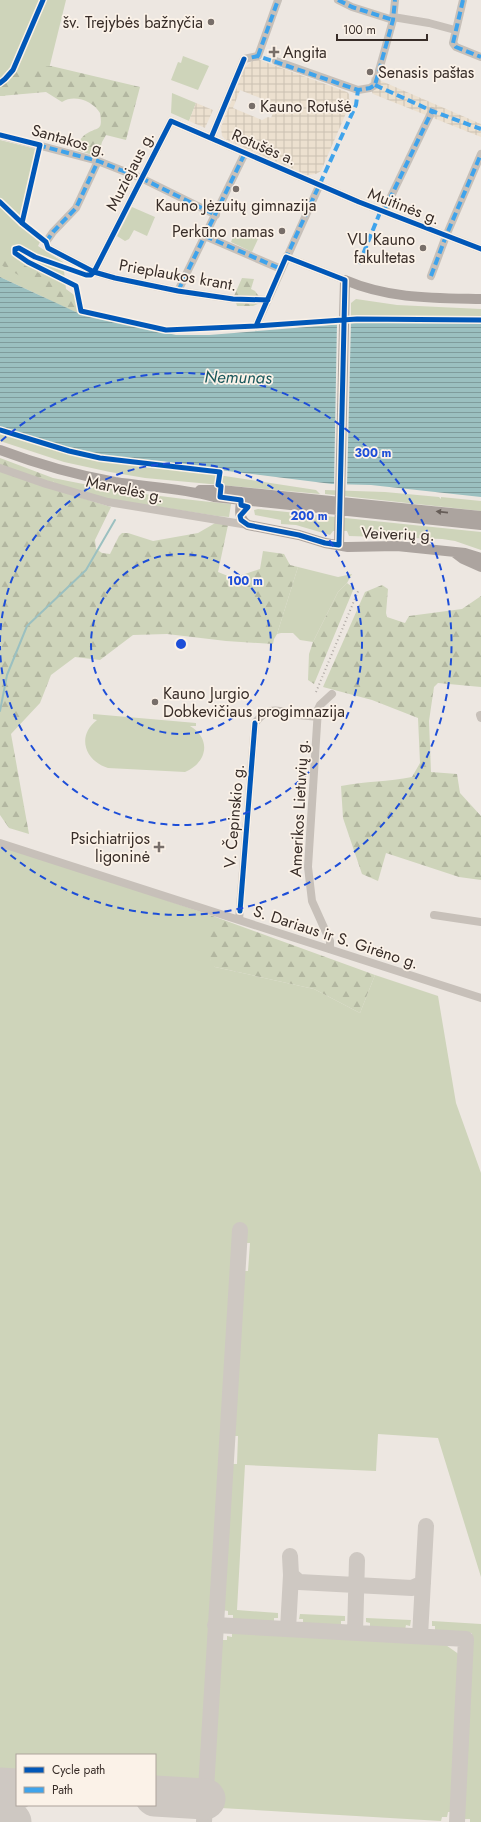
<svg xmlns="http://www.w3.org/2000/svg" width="481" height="1822" font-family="Jost,sans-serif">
	<defs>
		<pattern id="forest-firs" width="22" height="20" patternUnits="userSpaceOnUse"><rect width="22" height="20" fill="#ced4ba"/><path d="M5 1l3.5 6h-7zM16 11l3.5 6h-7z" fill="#b2b6a0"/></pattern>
		<pattern id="plaza-grid" width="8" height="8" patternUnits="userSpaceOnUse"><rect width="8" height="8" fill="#ece0cf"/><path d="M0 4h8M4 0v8" fill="none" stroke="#cbc0b2"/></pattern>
		<pattern id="water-rules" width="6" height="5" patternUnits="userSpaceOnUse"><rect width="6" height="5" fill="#9bc0c0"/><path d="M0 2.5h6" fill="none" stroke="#7f9c9c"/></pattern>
	</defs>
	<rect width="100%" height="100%" fill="#ede7e1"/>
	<path fill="#ced4ba" d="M0 0H66L49 69 13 74 5 96H0Z
		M183 56 209 66 198 90 171 80 178 62 181 63Z
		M172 93 196 103 189 121 171 113Z
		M0 140 40 150 23 221 42 238 38 246 63 262 66 289 74 295 78 313 0 277Z
		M132 207 155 217 147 236 134 230 129 239 125 241 117 236Z
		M236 229 258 239 252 252 231 242Z
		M356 299 397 305 481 309V318L351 316V303Z
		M0 431 68 453 98 459 218 475 316 490 320 494 145 478 110 472 64 462 0 441Z
		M53 478C114 491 170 498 231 504L229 517 217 516 103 498 55 484 53 481Z
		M325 490 385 492 439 497 441 499V497L481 501V511L325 494Z
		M258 509 481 532V550L455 541 442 539 349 536 347 531H333L330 535 296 525 281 524V520L255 515 254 510Z
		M298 567 338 577 352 574 347 583 338 592 313 642 300 640 293 633H281L277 634Z
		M93 714 196 723V726H190C212 739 207 763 185 772L108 768C85 761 76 736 97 720L93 719Z
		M0 844 210 915V959L215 967 314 989 360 1013 375 975 438 996 456 1103 481 1173V1577L438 1438 378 1434 376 1471 245 1465 237 1610 278 1613V1618H274V1622L233 1620V1615H228V1611L222 1610 231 1464H237L238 1436H233L243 1271H248L250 1243H244L245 1229 235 1228 200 1787 155 1784V1755H17V1777L0 1776Z
		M300 1614 345 1616V1621H341V1626L303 1624V1619H299Z
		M366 1618 411 1620 410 1626 406 1625 405 1630 370 1628V1623L366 1622Z
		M432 1621 481 1624V1822H470V1819H465V1813H461L472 1633 435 1631V1626H432Z
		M232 1631 443 1643 460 1655 451 1812H448L447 1817H442L441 1821 221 1808V1805L215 1804 216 1799H212L221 1640H227V1636L232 1637Z"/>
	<path fill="url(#forest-firs)" d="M51 66 140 87 126 140 106 135 102 142 98 157 74 149C77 145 81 137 86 134 98 126 103 132 100 113 93 101 74 94 62 102L46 92 0 96V78L8 69 18 70Z
		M0 249H3L22 264 48 278 74 295 78 313 47 299 34 284 1 265 0 264Z
		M242 278 254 279 251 289 255 291 263 302 253 306H237L234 296Z
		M0 458 53 478V481L55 484 53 489 111 507 95 540 96 549 102 553 110 554 119 536 122 533H128L153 541 198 533 217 522 228 525 218 572 233 578 260 569 263 551 284 554 290 565 298 567 277 634 274 639 273 644 226 641 167 634 133 635 100 660 75 657 51 675 40 703 11 734 29 834 9 828 0 815Z
		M347 583 354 588 314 684 308 680 309 654 313 642 338 592Z
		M382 585 388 589 386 613 387 617 405 623 409 616 462 609 481 596V687L438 683 434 687 429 721 431 772 457 774 460 793 481 816V880L459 877 386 853 378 881 362 874 343 818 341 786C365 781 389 782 412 777L420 763 418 718 372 700 323 687 365 592Z
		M210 915 375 975 360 1013 314 989 215 967 211 964 210 959Z"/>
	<path fill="url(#plaza-grid)" fill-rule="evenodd" d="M257 59 347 92 349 94 350 104 321 171 316 174 307 175 225 139 222 136 221 127 245 67 252 61ZM240 90 270 102 271 109 274 110 271 118 268 117 262 120 233 108Z
		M372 77 481 124V137L373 94 369 86Z
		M196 103 213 110 205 128 189 121Z"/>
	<path fill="url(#water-rules)" d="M0 277 78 313 176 335H209L381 321 481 323V497L371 485 332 484 114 457 64 448 0 427Z"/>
	<path fill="#ede7e1" d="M351 321 347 486H334L337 322Z"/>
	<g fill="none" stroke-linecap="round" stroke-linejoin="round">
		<path stroke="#9bc0c0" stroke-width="2" d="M0 711 7 675 27 626 86 570 115 520"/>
		<path stroke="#cec8c2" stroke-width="16" d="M291 1575 299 1582 412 1588 423 1583
			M215 1625 466 1639 457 1822
			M288 1629 291 1575 290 1556
			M355 1633 357 1560
			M420 1636 426 1526
			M204 1822 240 1230"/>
		<path stroke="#cec8c2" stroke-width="41" d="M0 1788 17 1789
			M155 1796 205 1799
			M0 1821 11 1822"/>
		<path stroke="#c7c0b9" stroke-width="8" d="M338 0 352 7 393 20
			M463 0 453 43 456 47 481 57
			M393 17 429 23 455 30
			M276 61 358 90 370 88 375 85 393 20 395 0
			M0 135 98 161 141 178 216 215
			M211 138 244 59 258 56 278 0
			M98 161 76 208 53 232 46 242 48 248 94 272 115 278 178 291 233 299 268 300
			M384 211 432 111
			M205 236 281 269
			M286 257 345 280
			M94 272 171 121 359 202 481 249
			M431 276 446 236 481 154
			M178 291 245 153
			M256 326 320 184
			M0 468 46 484 108 502 248 525
			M480 715 481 718
			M0 843 481 998
			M434 915 481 922
			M239 920 255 723C270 704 280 711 299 715 305 716 312 716 318 717
			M330 949V941L312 901 308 867 318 709 320 705 332 694"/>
		<path stroke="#aca49f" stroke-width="10" d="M0 450C37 464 76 475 115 482 148 487 181 488 214 497L481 525
			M200 490H221L481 516
			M242 494C241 506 236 517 248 525L299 535 325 543 348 547 397 546 465 553 481 558
			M339 545 345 280C389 299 434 298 481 299
			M455 553 463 559 481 567"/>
		<path stroke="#afa9a4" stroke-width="2" stroke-dasharray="1 3" stroke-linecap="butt" d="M316 692 359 589"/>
		<path stroke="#3fa3eb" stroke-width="4" stroke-dasharray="8 4" stroke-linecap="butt" d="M338 0 352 7 393 20
			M463 0 453 43 456 47 481 57
			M258 56 278 0
			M243 63 244 59 258 56 358 90 370 88 375 85 393 20 395 0
			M375 85 432 111 481 129
			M38 145 98 161 141 178 216 215
			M384 211 432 111
			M205 236 281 269
			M46 242 53 232 76 208 98 161
			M285 260 356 105 358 90
			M359 264 381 210
			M431 276 446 236 481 154
			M178 291 245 153"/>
		<g stroke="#fbf2e8" stroke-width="8">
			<path id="cycleway" d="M0 83 5 79 13 70 43 0
				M0 135 40 145 22 223
				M211 138 244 59
				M0 202 22 223 46 242 48 248 94 272 115 278 178 291 233 299 268 300
				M94 272 91 275H86L35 257 19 248 15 249V253L28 262 76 286 81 311 166 330 256 326 357 319 481 320
				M94 272 171 121 359 202 481 249
				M0 430 69 451 100 458 220 472 218 485 221 486 220 497 241 500V505L248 507 240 516 241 520 248 525 299 535 325 543 339 545 345 280 286 257 256 326
				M240 911 255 723"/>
		</g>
		<use href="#cycleway" stroke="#0057b8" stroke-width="5"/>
	</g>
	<defs><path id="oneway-solid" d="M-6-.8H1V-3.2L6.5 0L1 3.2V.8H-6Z"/></defs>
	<use fill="#665d58" href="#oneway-solid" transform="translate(442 512) rotate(-174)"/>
	<g fill="none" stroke="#1d4ed8" stroke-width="2" stroke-dasharray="7 5">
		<circle cx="181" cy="644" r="90"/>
		<path d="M0 642A181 181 0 1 1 0 646"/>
		<path d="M1 441A271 271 0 1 1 1 847"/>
	</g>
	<g fill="#776e69" stroke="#fbf2e8" stroke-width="1.5">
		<circle cx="211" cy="22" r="4"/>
		<path d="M272 46h4v4h4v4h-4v4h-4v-4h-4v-4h4z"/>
		<circle cx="370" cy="72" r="4"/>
		<circle cx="252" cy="106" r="4"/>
		<circle cx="236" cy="189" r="4"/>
		<circle cx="282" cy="231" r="4"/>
		<circle cx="423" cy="248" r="4"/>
		<circle cx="155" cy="702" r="4"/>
		<path d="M157 841h4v4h4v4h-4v4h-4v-4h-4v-4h4z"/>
	</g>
	<g text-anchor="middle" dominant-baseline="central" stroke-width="3.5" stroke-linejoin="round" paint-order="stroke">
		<g font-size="16" fill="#382d28" stroke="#fbf2e8" text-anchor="end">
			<text x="203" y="22">šv. Trejybės bažnyčia</text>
			<text x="283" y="52" text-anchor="start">Angita</text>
			<text x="378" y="72" text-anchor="start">Senasis paštas</text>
			<text x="260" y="106" text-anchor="start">Kauno Rotušė</text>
			<text x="236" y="205" text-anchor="middle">Kauno Jėzuitų gimnazija</text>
			<text x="274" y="231">Perkūno namas</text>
			<text x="415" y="239">VU Kauno<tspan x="415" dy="18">fakultetas</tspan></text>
			<text x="163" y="693" text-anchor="start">Kauno Jurgio<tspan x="163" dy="18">Dobkevičiaus progimnazija</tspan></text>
			<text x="150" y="838">Psichiatrijos<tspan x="150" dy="18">ligoninė</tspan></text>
		</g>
		<g font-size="16" fill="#382d28" stroke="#fbf2e8">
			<text transform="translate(69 140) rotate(16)">Santakos g.</text>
			<text transform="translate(264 147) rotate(23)">Rotušės a.</text>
			<text transform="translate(130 171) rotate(-63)">Muziejaus g.</text>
			<text transform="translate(404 206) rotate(21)">Muitinės g.</text>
			<text transform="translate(178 275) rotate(10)">Prieplaukos krant.</text>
			<text transform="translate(125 489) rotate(12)">Marvelės g.</text>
			<text transform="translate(398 534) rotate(2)">Veiverių g.</text>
			<text transform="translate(299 808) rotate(-87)">Amerikos Lietuvių g.</text>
			<text transform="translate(234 816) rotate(-85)">V. Čepinskio g.</text>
			<text transform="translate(336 937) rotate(18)">S. Dariaus ir S. Girėno g.</text>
		</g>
		<g font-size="17" font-style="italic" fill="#1a585c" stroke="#fbf2e8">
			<text transform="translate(238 377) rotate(1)">Nemunas</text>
		</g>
	</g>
	<circle cx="181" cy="644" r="6" fill="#1d4ed8" stroke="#fbf2e8" stroke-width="2"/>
	<g font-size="12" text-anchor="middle" font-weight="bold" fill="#1d4ed8" stroke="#fbf2e8" stroke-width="3.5" stroke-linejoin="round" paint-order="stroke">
		<text x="373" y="457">300 m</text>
		<text x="309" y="520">200 m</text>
		<text x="245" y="585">100 m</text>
	</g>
	<rect x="16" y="1754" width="140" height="52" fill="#fbf2e8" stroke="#ada39b"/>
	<rect x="24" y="1767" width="20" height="6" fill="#0057b8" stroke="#ada39b"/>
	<text x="52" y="1774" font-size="12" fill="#382d28">Cycle path</text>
	<rect x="24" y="1787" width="20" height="6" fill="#3fa3eb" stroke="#ada39b"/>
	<text x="52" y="1794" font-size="12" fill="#382d28">Path</text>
	<path d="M337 34v6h90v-6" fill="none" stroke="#382d28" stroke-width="2"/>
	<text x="343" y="34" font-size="12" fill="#382d28" stroke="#fbf2e8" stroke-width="3" paint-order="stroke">100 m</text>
</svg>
